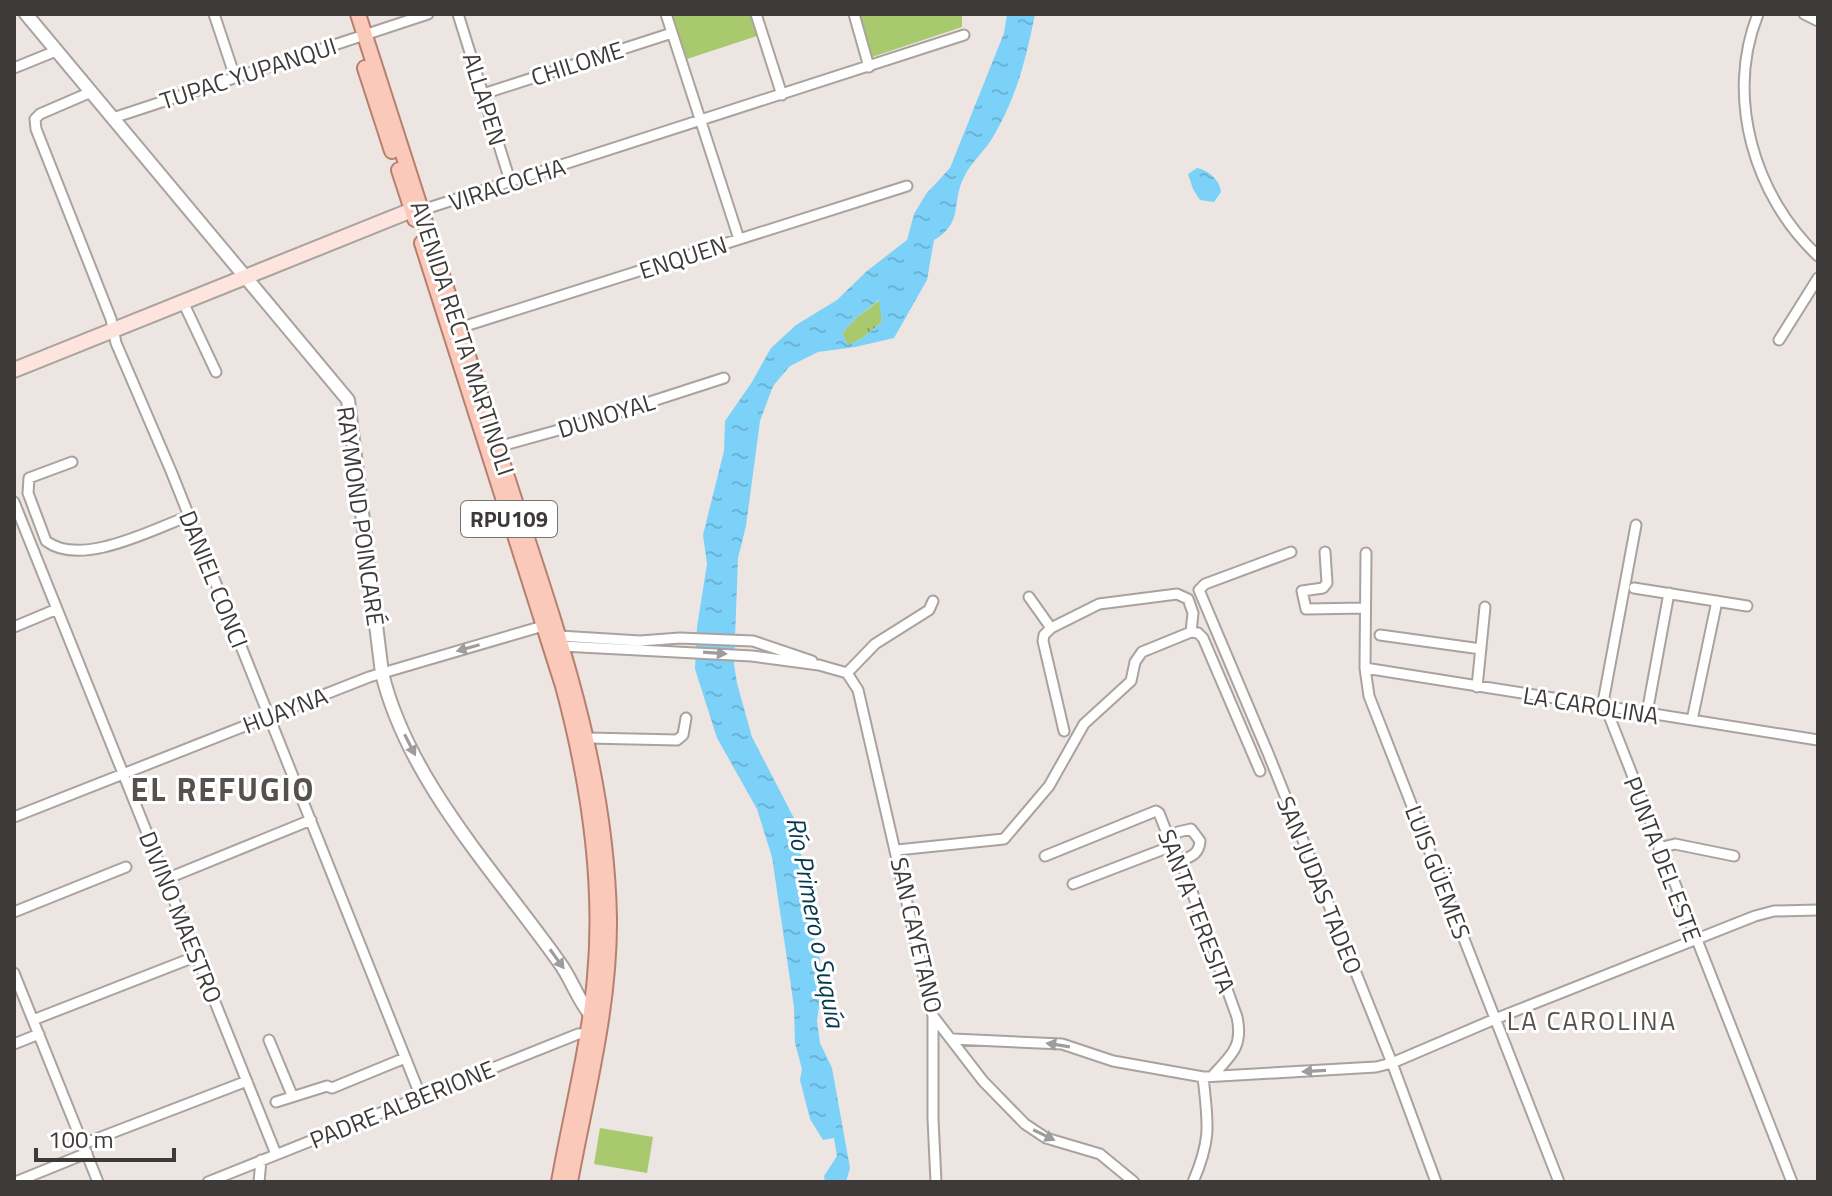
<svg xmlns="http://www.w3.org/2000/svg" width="1832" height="1196" font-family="'Titillium Web',sans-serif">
	<defs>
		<pattern id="grass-tufts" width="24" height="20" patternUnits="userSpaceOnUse" patternTransform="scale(2)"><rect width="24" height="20" fill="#a9c96e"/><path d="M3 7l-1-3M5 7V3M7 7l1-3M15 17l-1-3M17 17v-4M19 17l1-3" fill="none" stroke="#8ba45b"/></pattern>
		<pattern id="water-ripples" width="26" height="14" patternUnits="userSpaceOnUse" patternTransform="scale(2)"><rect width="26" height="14" fill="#7bd1f8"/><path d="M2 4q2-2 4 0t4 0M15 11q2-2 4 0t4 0" fill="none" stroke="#6bb4d5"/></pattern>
	</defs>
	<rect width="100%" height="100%" fill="#ece5e2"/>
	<path fill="url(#grass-tufts)" d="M880 300 882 322 861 339 848 346 842 333 857 317Z"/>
	<path fill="#a9c96e" d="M672 14H753L760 35 687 59Z
		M859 14H962V27L872 57Z
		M600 1128 653 1137 647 1173 594 1164Z"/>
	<path fill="url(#water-ripples)" fill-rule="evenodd" d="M1007 14H1035C1026 59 1017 96 993 137 985 151 971 162 964 177 951 202 964 223 934 240L927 280 894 338 855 347 818 352 790 366 773 386 760 421 746 526 738 558 734 664 737 683 752 737 798 826 806 905 820 959 818 974 821 990 817 1021 820 1043 832 1068 850 1168 846 1182H825L824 1176 837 1156 834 1138 823 1140 810 1119 800 1080 802 1069 795 1043 794 1007 772 857 757 809 717 738 695 669 697 627 707 564 703 535 724 451 725 421 752 382 771 348 796 325 837 300 867 271 907 240 914 214 926 194 950 168 1004 33ZM879 300 882 322 861 339 848 345 842 333 857 317Z
		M1197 168C1208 170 1220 180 1221 192L1214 202 1200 200 1193 189 1188 174Z"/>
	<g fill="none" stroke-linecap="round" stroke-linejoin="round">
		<g stroke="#a9a29f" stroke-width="13">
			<path id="minor" d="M214 14 235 77
				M458 14 511 184
				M666 14 739 239
				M756 14 782 95
				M854 14 869 67
				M1758 14C1725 97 1754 196 1818 256
				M1804 14 1818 21
				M14 68 56 51
				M91 92 40 114 35 119 36 129 111 319 116 343 171 471 421 1097
				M483 94 672 33
				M113 118 428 14
				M419 211 964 35
				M183 302 216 372
				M459 328 907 186
				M1779 340 1818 278
				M494 448 591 421 724 378
				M72 462 29 478 28 493 46 541C81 568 153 529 189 516
				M14 502 276 1154
				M1636 525 1604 697 1606 708 1792 1182
				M1291 552 1205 584 1199 590 1268 753 1392 1063 1436 1182
				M1325 552 1327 583 1323 588 1302 591 1306 609 1365 608
				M1366 553 1365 668 1369 696 1559 1182
				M1634 588 1747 606
				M1029 597 1051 628 1044 635 1043 641 1064 731
				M14 627 57 609
				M1191 632 1198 633 1203 638 1260 771
				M1380 635 1481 649
				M562 646 752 656 819 665 847 673 858 690 933 1016 983 1081 1025 1124 1046 1138 1100 1154 1134 1182
				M1365 668 1818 740
				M847 673 875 644 929 610 933 601
				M1477 687 1485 607
				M1647 713 1669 593
				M1692 720 1717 601
				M588 738 677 740 683 735 686 718
				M14 817 369 677 543 626 559 636 640 641 680 638 753 641 812 661
				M1169 839 1178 832 1191 829 1200 841C1199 854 1192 856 1181 861
				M1659 848 1675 844 1734 856
				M897 850 1004 839 1049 786 1084 724 1131 681 1135 662 1142 652 1191 632 1193 613 1188 599 1177 594 1099 604 1051 628
				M1045 856 1156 811 1159 813 1172 846 1181 861 1237 1017C1243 1045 1233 1054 1214 1074
				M166 879 311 820
				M1073 884 1172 846
				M14 912 126 867
				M14 973 98 1182
				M933 1016V1119L936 1182
				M33 1020 197 956
				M953 1039 1062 1044 1113 1061 1203 1077 1376 1067 1392 1063 1495 1019 1755 916 1774 911 1818 910
				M269 1040 292 1095
				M14 1044 39 1034
				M276 1102 327 1086 332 1088 405 1058
				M83 1144 247 1081
				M18 1181 87 1153
				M208 1182 578 1034 592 1033
				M259 1182 261 1160
				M1193 1182C1212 1138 1208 1123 1203 1077"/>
		</g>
		<g stroke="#a9a29f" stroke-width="16">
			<path id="tertiary" d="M26 14 348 400 382 673C408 781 496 873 559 962 571 978 577 998 590 1014L594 1015"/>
		</g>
		<g stroke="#a9a29f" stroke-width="18">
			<path id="secondary" d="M14 370 412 210"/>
		</g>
		<g stroke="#b6806f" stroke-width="18">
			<path id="primary" d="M358 14C407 166 456 318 505 471 553 620 606 759 609 918 610 1007 586 1095 570 1182
				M365 68 392 151
				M399 170 415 219
				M422 243 563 686C588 779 604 880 595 977 589 1046 571 1114 559 1182"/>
		</g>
		<use href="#minor" stroke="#fff" stroke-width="9"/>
		<use href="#tertiary" stroke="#fff" stroke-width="12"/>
		<use href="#secondary" stroke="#fde4dc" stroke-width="14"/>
		<use href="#primary" stroke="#fac9ba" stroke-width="14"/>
	</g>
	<defs><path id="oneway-solid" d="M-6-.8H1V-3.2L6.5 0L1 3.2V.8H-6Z" transform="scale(2)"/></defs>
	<g fill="#9e9c9c">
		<use href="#oneway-solid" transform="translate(468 648) rotate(164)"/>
		<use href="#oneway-solid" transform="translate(715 653) rotate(4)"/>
		<use href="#oneway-solid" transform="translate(410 745) rotate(63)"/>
		<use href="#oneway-solid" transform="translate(557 959) rotate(54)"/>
		<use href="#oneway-solid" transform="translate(1058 1045) rotate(-171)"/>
		<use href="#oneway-solid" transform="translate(1314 1071) rotate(177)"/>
		<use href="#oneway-solid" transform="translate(1044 1135) rotate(26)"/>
	</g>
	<g text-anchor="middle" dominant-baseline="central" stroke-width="6" stroke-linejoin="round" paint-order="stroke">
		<rect fill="#fff" stroke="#777574" stroke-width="2" x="461" y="501" width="96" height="36" rx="6"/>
		<g font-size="22" font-weight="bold" fill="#3d3a39">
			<text x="509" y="519">RPU109</text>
		</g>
		<g font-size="24" fill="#3d3a39" stroke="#fff">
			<text transform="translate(577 63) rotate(-18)">CHILOME</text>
			<text transform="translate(248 73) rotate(-18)">TUPAC YUPANQUI</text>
			<text transform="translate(485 99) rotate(73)">ALLAPEN</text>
			<text transform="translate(507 184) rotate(-18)">VIRACOCHA</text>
			<text transform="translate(683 257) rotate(-18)">ENQUEN</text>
			<text transform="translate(463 338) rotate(72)">AVENIDA RECTA MARTINOLI</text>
			<text transform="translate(606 415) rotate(-17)">DUNOYAL</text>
			<text transform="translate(361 516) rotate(82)">RAYMOND POINCARÉ</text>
			<text transform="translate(214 579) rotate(68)">DANIEL CONCI</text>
			<text transform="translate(1591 705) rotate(9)">LA CAROLINA</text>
			<text transform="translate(285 710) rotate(-21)">HUAYNA</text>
			<text transform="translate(1663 859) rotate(69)">PUNTA DEL ESTE</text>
			<text transform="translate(1438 872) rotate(69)">LUIS GÜEMES</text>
			<text transform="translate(1320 885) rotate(68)">SAN JUDAS TADEO</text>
			<text transform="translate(1197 911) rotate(69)">SANTA TERESITA</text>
			<text transform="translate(181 917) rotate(68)">DIVINO MAESTRO</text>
			<text transform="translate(917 935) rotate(77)">SAN CAYETANO</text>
			<text transform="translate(402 1104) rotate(-22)">PADRE ALBERIONE</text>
		</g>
		<g font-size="26" font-style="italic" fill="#043a4d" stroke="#fff">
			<text transform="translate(816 922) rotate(79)">Río Primero o Suquía</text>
		</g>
		<g font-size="26" letter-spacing="2" fill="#56514e" stroke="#fff">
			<text x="1592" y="1020">LA CAROLINA</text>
		</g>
		<g font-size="32" font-weight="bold" letter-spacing="2" fill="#56514e" stroke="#fff">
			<text x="223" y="789">EL REFUGIO</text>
		</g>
	</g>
	<rect width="1832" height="1196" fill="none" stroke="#3d3a39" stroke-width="32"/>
	<path d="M36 1148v12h138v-12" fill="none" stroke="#3d3a39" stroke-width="4"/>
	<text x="48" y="1148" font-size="24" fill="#3d3a39" stroke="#ffffff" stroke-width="6" paint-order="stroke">100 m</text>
</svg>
